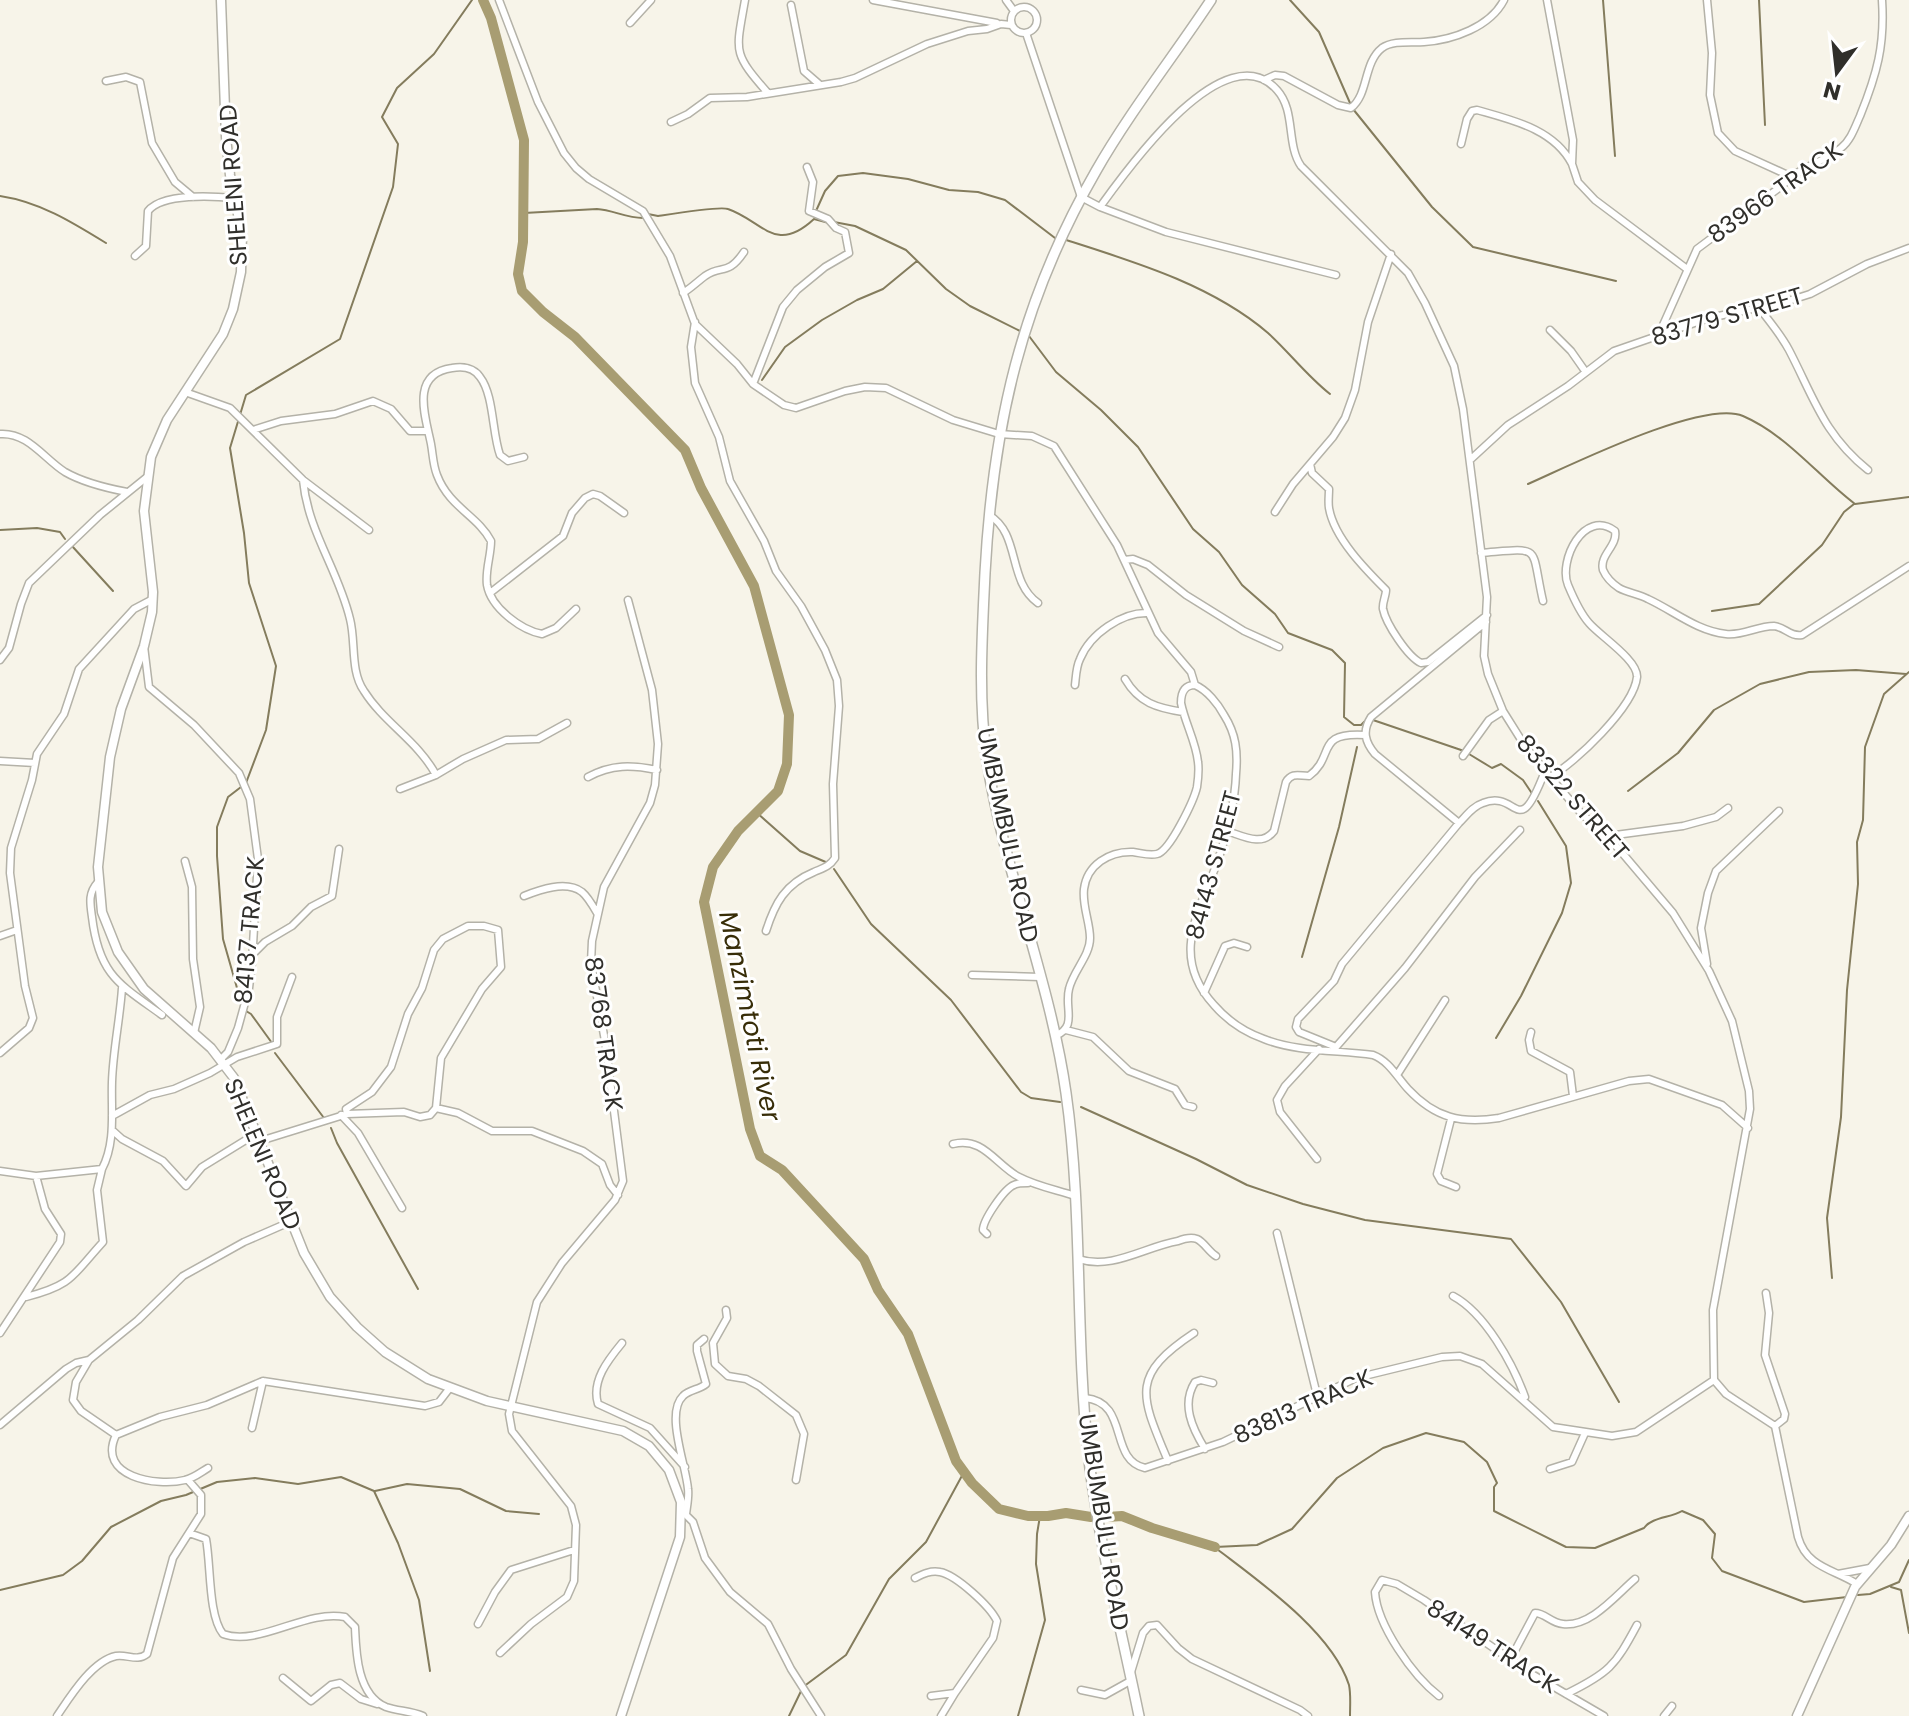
<svg xmlns="http://www.w3.org/2000/svg" width="1909" height="1716" font-family="Poppins,sans-serif">
	<rect width="100%" height="100%" fill="#f7f4e9"/>
	<g fill="none" stroke-linecap="round" stroke-linejoin="round">
		<path stroke="#847c5d" stroke-width="2" d="M1290 0 1319 32 1350 103
			M1603 0 1615 156
			M1759 0 1765 125
			M1353 109 1432 207 1473 247 1616 281
			M0 196C40 202 72 222 106 243
			M816 211 825 191 838 176 863 173 908 179 949 190 978 192 1005 200 1055 238
			M524 213 597 209C613 210 626 218 643 218
			M648 214 658 216C671 214 720 206 728 209 763 221 775 255 814 219L829 223
			M834 222 855 226 906 250 946 289 970 306 1020 331
			M1066 240C1135 262 1212 285 1268 333 1289 352 1307 376 1330 394
			M1029 336 1056 372 1101 410 1138 447 1193 529 1219 552 1242 585 1275 614 1288 633 1332 650 1345 663 1344 717 1354 725H1361L1365 721
			M762 380 785 347 822 320 857 300 883 289 917 261
			M1528 484C1569 466 1703 399 1743 416 1787 435 1818 476 1855 504L1909 497
			M0 530 37 528 60 532 65 539
			M72 546 113 591
			M1712 611 1759 604 1822 545 1844 512 1854 504
			M1373 720 1464 751
			M1469 754 1492 768 1501 764 1523 780 1533 795
			M246 783 266 730 276 666 249 583 244 533 230 448 246 395 340 339 393 187 398 144 382 117 397 88 434 54 472 0
			M241 787 228 797 217 827V856L223 939 241 1002
			M1628 791 1678 753 1714 710 1760 684 1809 672 1856 670 1906 674
			M756 812 800 851 828 863
			M834 869 871 924 951 1000 1021 1092 1031 1098 1060 1102
			M1302 957 1339 827 1357 747
			M246 1011 251 1014 272 1043
			M1496 1038 1521 996 1562 913 1571 883 1566 846 1538 801
			M275 1053 324 1118
			M1081 1107 1196 1159 1247 1185 1303 1204 1365 1220 1511 1239 1561 1302 1619 1402
			M331 1128 337 1143 418 1289
			M1832 1278 1827 1218 1841 1117 1847 990 1858 884 1857 842 1863 820 1865 747 1884 694 1909 672
			M375 1491 407 1484 460 1489 506 1511 539 1514
			M1215 1547 1257 1545 1292 1529 1337 1478 1383 1448 1426 1433 1464 1442 1487 1462 1497 1483 1494 1487V1511L1566 1547 1595 1548 1644 1528C1652 1517 1670 1518 1682 1511L1703 1520 1715 1534 1712 1558 1722 1571 1804 1602 1847 1597
			M1217 1549C1260 1582 1332 1632 1349 1685 1351 1694 1350 1706 1350 1716
			M1891 1587 1901 1590 1909 1633
			M0 1590 63 1575 82 1561 111 1527 161 1501 186 1495 217 1482 255 1478 298 1484 341 1477 374 1491 398 1543 419 1600 430 1671
			M1858 1595 1870 1594 1899 1582 1909 1560
			M789 1716 803 1687 846 1655 889 1579 926 1542 964 1472
			M1018 1716 1045 1620 1036 1564 1037 1534 1040 1516"/>
		<path stroke="#a89d72" stroke-width="10" d="M483 0 491 18 524 140 523 242 518 274 522 291 543 312 575 337 685 450 701 488 754 586 789 715 787 764 778 791 738 831 713 867 704 902 750 1129 760 1156 782 1170 864 1259 878 1290 908 1334 956 1461 972 1483 999 1509 1028 1516H1048L1066 1513 1091 1517
			M1107 1517 1122 1516 1152 1528 1215 1547"/>
		<g stroke="#b4b2a8" stroke-width="9">
			<path id="minor" d="M499 0 538 102 564 153 576 168 589 179 643 211 670 256 695 324 737 364 753 384 784 405 796 408 845 391 865 387 886 388 953 420 999 434 1032 436 1054 446 1117 545 1158 633 1191 672 1195 685
				M745 0C736 52 732 52 767 92
				M873 0 997 23
				M1006 0 1014 11
				M1547 0 1573 140 1572 164 1578 182 1595 200 1687 269
				M1707 0 1712 53 1710 95 1718 133 1735 151 1790 176
				M791 5 804 71 819 84
				M1011 20a13 13 0 1 1 26 0a13 13 0 1 1-26 0Z
				M630 23 651 0
				M1026 33 1081 197 1100 207C1126 171 1225 31 1277 90 1296 111 1286 144 1301 166L1408 273 1425 303 1454 366 1463 409 1487 597 1484 656 1488 674 1503 711 1525 746 1550 777 1581 813 1618 848 1673 913 1709 971 1732 1021 1749 1091 1750 1109 1713 1310 1714 1380 1726 1394 1775 1426 1798 1537C1807 1568 1834 1569 1857 1584
				M1264 80 1275 75 1284 76 1338 105 1351 108C1369 94 1363 63 1382 48 1393 40 1411 43 1424 42 1453 40 1490 27 1504 0
				M106 81 126 77 140 82 152 143 175 182 193 197
				M671 122 688 114 710 98 747 97 841 82 855 78 927 44 968 31 987 29 1001 24 1011 25
				M1461 144 1467 119 1472 111 1477 110C1512 120 1554 129 1572 164
				M1100 207 1166 232 1336 275
				M135 256 146 246 148 211C162 193 213 196 235 198
				M683 293C691 288 697 282 705 276 722 264 727 277 744 252
				M1760 309C1770 322 1781 335 1789 350 1814 398 1824 435 1868 470
				M695 322 691 347 695 383 719 437 730 481 764 541 776 571 801 606 825 650 837 680 839 706 833 784 835 858C829 867 823 868 814 872 785 884 775 903 766 931
				M1550 330 1571 351 1585 371
				M1659 334 1697 249 1783 185C1798 167 1823 163 1841 148 1851 140 1855 127 1860 116 1877 74 1885 45 1882 0
				M753 384 783 307 797 290 825 267 849 253 845 232 836 228 828 219 809 211 813 182 807 167
				M185 392 230 408 303 480 369 530
				M253 430 281 421 335 414 373 401 391 409 410 431H428
				M0 434C28 432 44 459 65 472 84 483 106 488 127 492
				M524 457 508 461 500 455C492 433 494 395 480 377 474 368 463 366 452 368 409 374 426 418 431 444 433 455 433 465 437 475 449 507 478 516 491 541 491 556 485 570 487 585 491 608 521 630 542 634L556 628 576 609
				M1470 460 1508 425 1568 386 1614 351 1709 318 1785 302 1810 294 1867 264 1909 248
				M1310 464 1312 473 1329 489C1329 496 1328 502 1329 508 1334 538 1366 570 1386 590 1386 596 1382 603 1383 609 1386 624 1408 657 1421 663L1428 662 1487 615
				M303 480C308 532 338 569 350 619 356 642 350 671 364 691 384 723 418 741 436 775
				M1275 512 1293 484 1333 437 1345 418 1355 390 1368 322 1391 254
				M989 515C1021 534 1007 581 1038 603
				M1481 553C1544 548 1530 544 1543 601
				M1124 560 1133 559 1148 565 1186 595 1244 631 1279 647
				M490 593 563 536 572 513 585 498 593 494 600 496 624 513
				M144 646 149 687 194 725 239 773 250 799 258 859 252 962 249 988 238 1028 228 1052 221 1059
				M0 660 9 648 21 604 29 583 100 515 147 477
				M1125 679C1139 703 1157 708 1183 712
				M1075 685C1076 677 1076 667 1080 659 1090 634 1122 612 1148 613
				M1463 756 1489 720 1503 711
				M0 761 35 763
				M588 777C612 764 632 765 657 770
				M1550 777C1575 763 1634 707 1637 677 1638 660 1600 636 1589 623 1581 614 1573 597 1568 585 1558 561 1584 508 1615 531 1618 546 1599 555 1603 570 1606 577 1613 584 1619 588 1628 593 1639 594 1648 599 1674 611 1697 631 1726 634 1743 636 1757 626 1774 626 1785 627 1790 637 1802 635L1909 566
				M400 789 436 775 463 759 506 740 538 739 567 723
				M1459 823 1375 754C1365 742 1362 731 1371 717L1486 622
				M1227 831C1243 836 1262 847 1274 831L1286 782C1292 772 1299 776 1309 776 1336 756 1314 732 1365 735
				M1608 836 1683 826 1716 817 1728 808
				M185 861 192 887 193 959 200 1007 194 1033
				M98 882C88 893 90 903 92 917 99 975 119 984 162 1015
				M524 896C539 890 566 880 582 892 588 897 593 906 597 913
				M0 936 17 930
				M254 953 265 942 292 926 311 907 332 896 339 849
				M1707 964 1701 928 1708 893 1716 871 1779 811
				M972 975 1040 977
				M1204 993 1225 946 1234 943 1247 947
				M1066 1030 1093 1037 1129 1071 1175 1089 1185 1105 1193 1107
				M1531 1032 1529 1040 1531 1051 1570 1072 1573 1096
				M1055 1036C1078 1027 1064 1008 1069 989 1073 971 1090 956 1090 938 1090 922 1082 906 1084 889 1087 865 1109 851 1133 852 1141 853 1149 856 1157 854 1170 851 1194 800 1197 787 1198 780 1199 769 1198 762 1196 742 1185 723 1181 703 1181 693 1184 685 1195 685 1207 690 1218 704 1224 715 1236 734 1238 751 1236 774 1235 805 1227 834 1217 863 1198 914 1170 957 1214 1005 1227 1020 1244 1032 1264 1039 1297 1052 1337 1050 1373 1055 1389 1061 1397 1077 1408 1089 1435 1118 1461 1124 1499 1118L1629 1081 1649 1079 1722 1105 1748 1128
				M1336 1047 1405 968 1475 877 1520 830
				M1335 1051 1336 1047 1299 1032 1296 1027 1298 1019 1334 981 1342 964 1459 823C1466 816 1473 806 1483 803 1519 789 1517 844 1545 771
				M0 1053 29 1028 33 1018 25 986 10 873 11 848 32 780 37 754 64 714 79 669 134 609 153 599
				M1397 1075 1445 1000
				M436 1108 458 1113 492 1131H532L583 1151 602 1164 610 1185 618 1195
				M341 1115 358 1133 402 1208
				M112 1116 150 1095 174 1089 210 1073 237 1057 277 1044V1017L292 977
				M1451 1119 1437 1174 1441 1181 1456 1187
				M112 1130 122 1139 163 1161 186 1186 202 1167 257 1133
				M260 1141 347 1114 404 1112 420 1117 430 1115 436 1108 441 1058 482 989 501 967 498 930 484 926H468L443 939 434 950 422 988 408 1014 391 1067 372 1092 346 1109 347 1114
				M953 1144C983 1136 996 1165 1019 1177 1036 1186 1057 1190 1075 1196
				M1317 1159 1280 1112 1277 1100 1285 1086 1319 1049
				M0 1171 36 1176 102 1169C116 1142 111 1111 112 1082 113 1050 120 1019 122 988
				M1277 1233 1317 1395
				M987 1234 983 1230C983 1220 1004 1189 1014 1185 1017 1183 1024 1183 1028 1183
				M1078 1259C1113 1270 1144 1247 1178 1241 1183 1239 1191 1237 1197 1239 1204 1242 1209 1252 1216 1256
				M1766 1293 1769 1313 1765 1355 1785 1414 1784 1419 1775 1426
				M1453 1296C1485 1313 1513 1364 1525 1397
				M26 1297C73 1285 72 1276 103 1242L97 1190 102 1169
				M726 1310 727 1318 713 1343 715 1364 728 1376 746 1379 759 1386 796 1415 804 1434 796 1480
				M0 1333 60 1242 61 1234 45 1209 36 1176
				M622 1343C608 1360 591 1381 598 1404L650 1428 685 1467
				M1085 1398C1130 1402 1108 1460 1145 1468L1223 1442 1356 1378 1442 1357 1460 1356 1482 1364 1553 1427 1612 1436 1636 1432 1714 1380
				M0 1425 66 1369 76 1363 89 1360
				M252 1428 263 1381
				M116 1435 81 1411 73 1400 76 1382 89 1360 138 1320 183 1276 244 1242 292 1221
				M1205 1449C1192 1428 1181 1404 1195 1382L1201 1380 1213 1383
				M1168 1461C1141 1396 1129 1376 1194 1333
				M208 1468C201 1472 194 1478 185 1480 157 1487 96 1477 116 1435L160 1417 207 1405 263 1381 425 1406 439 1402 449 1389
				M1550 1469 1572 1462 1585 1433
				M682 1511 693 1522 705 1558 730 1592 768 1624 791 1669 821 1716
				M686 1514C687 1506 689 1497 688 1489 686 1465 665 1413 683 1396 690 1389 699 1390 706 1384L697 1351V1345L704 1339
				M189 1533 206 1539C211 1564 208 1615 223 1634 259 1647 306 1609 345 1617L355 1627C356 1652 357 1695 386 1707 398 1711 411 1711 423 1716
				M1838 1574 1870 1568
				M915 1578C923 1574 931 1570 940 1572 956 1575 990 1606 997 1621L993 1638 955 1693
				M478 1624 495 1592 511 1570 574 1550
				M500 1653 531 1624 567 1597 574 1581 576 1525 571 1506 512 1431 509 1414 537 1302 562 1263 615 1200 623 1181 605 1041 591 963 592 941 604 887 650 803 655 785 658 744 652 690 628 600
				M1510 1660 1535 1613C1545 1613 1551 1623 1563 1624 1591 1627 1616 1595 1635 1579
				M1131 1672 1143 1633 1149 1626 1157 1625 1178 1648 1192 1659 1300 1710 1308 1716
				M283 1678 311 1701 331 1685 340 1683 361 1699 377 1704
				M1081 1690 1105 1695 1132 1680
				M1566 1694C1609 1673 1615 1666 1637 1625
				M931 1696 955 1693 941 1716
				M1439 1696C1413 1676 1377 1625 1375 1592L1382 1580 1397 1584 1424 1600 1530 1673 1604 1716
				M57 1716C70 1697 92 1661 116 1656 127 1654 137 1662 147 1654L173 1558 201 1514V1495L188 1480
				M1664 1716 1672 1706"/>
		</g>
		<g stroke="#b4b2a8" stroke-width="11">
			<path id="tertiary" d="M221 0 226 137 230 175 242 234 241 272 233 309 223 334 167 420 151 457 144 511 153 592 152 612 144 646 121 709 110 757 98 867 102 912 118 952 144 989 211 1048 234 1078 304 1253 330 1297 357 1327 385 1352 428 1379 487 1401 623 1431 649 1446 669 1470 681 1502 680 1537 621 1716
				M1797 1716 1855 1587 1891 1545 1909 1516"/>
		</g>
		<g stroke="#b4b2a8" stroke-width="12">
			<path id="secondary" d="M1139 1716C1121 1628 1098 1540 1088 1452 1075 1333 1083 1212 1066 1093 1050 981 1005 874 987 761 978 699 982 637 985 573 993 425 1021 301 1096 171 1129 113 1174 56 1211 0"/>
		</g>
		<use href="#minor" stroke="#fff" stroke-width="6"/>
		<use href="#tertiary" stroke="#fff" stroke-width="8"/>
		<use href="#secondary" stroke="#fff" stroke-width="9"/>
	</g>
	<g text-anchor="middle" dominant-baseline="central" stroke-width="6" stroke-linejoin="round" paint-order="stroke">
		<g font-size="24" fill="#302f2b" stroke="#fff">
			<text transform="translate(233 185) rotate(-94)">SHELENI ROAD</text>
			<text transform="translate(1775 192) rotate(-35)">83966 TRACK</text>
			<text transform="translate(1727 316) rotate(-16)">83779 STREET</text>
			<text transform="translate(1573 797) rotate(49)">83322 STREET</text>
			<text transform="translate(1008 835) rotate(78)">UMBUMBULU ROAD</text>
			<text transform="translate(1213 865) rotate(-75)">84143 STREET</text>
			<text transform="translate(249 930) rotate(-85)">84137 TRACK</text>
			<text transform="translate(604 1034) rotate(82)">83768 TRACK</text>
			<text transform="translate(263 1154) rotate(67)">SHELENI ROAD</text>
			<text transform="translate(1303 1406) rotate(-24)">83813 TRACK</text>
			<text transform="translate(1104 1522) rotate(81)">UMBUMBULU ROAD</text>
			<text transform="translate(1493 1646) rotate(33)">84149 TRACK</text>
		</g>
		<g font-size="26" font-style="italic" fill="#372d08" stroke="#fff">
			<text transform="translate(750 1016) rotate(78)">Manzimtoti River</text>
		</g>
	</g>
	<g transform="translate(1837 72) rotate(195)" stroke="#ffffff" stroke-width="6" paint-order="stroke">
	<path d="M0-6L14 30L0 20L-14 30Z" fill="#302f2b"/>
	<text y="-12" font-size="22" font-weight="bold" text-anchor="middle" fill="#302f2b">N</text>
	</g>
</svg>
